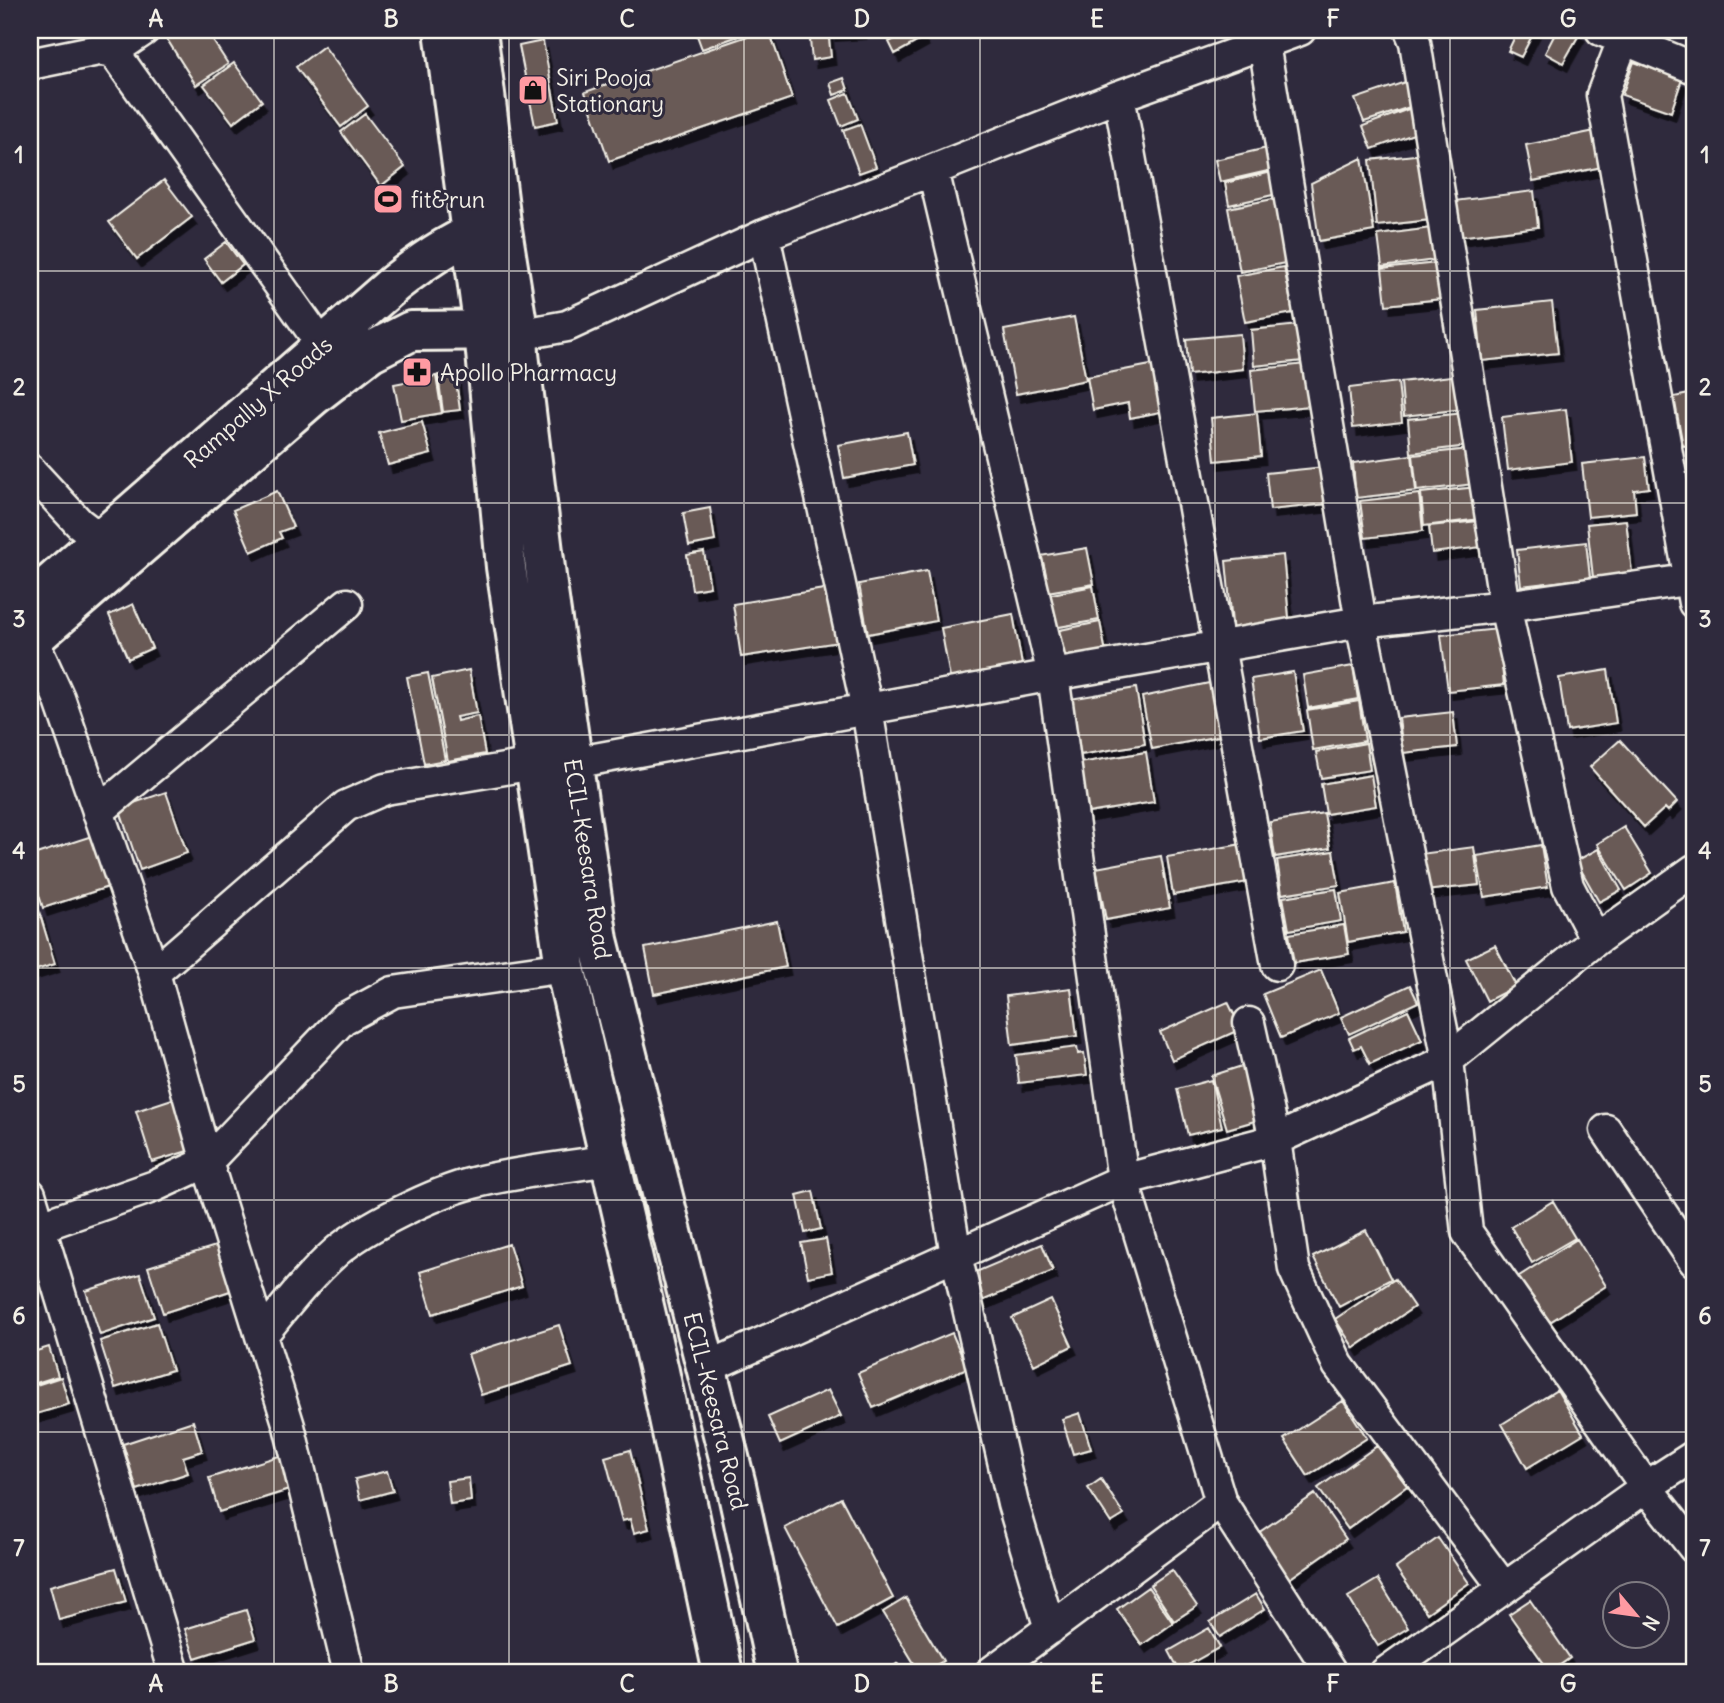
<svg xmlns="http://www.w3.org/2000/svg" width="1724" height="1703" font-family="Delius,sans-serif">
	<defs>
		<filter id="shadow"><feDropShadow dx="4.5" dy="8" stdDeviation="0" flood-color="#0009"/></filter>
	</defs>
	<rect width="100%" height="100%" fill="#2f2a3d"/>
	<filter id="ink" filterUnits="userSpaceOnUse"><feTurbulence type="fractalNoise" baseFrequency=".0143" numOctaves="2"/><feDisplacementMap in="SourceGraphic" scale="14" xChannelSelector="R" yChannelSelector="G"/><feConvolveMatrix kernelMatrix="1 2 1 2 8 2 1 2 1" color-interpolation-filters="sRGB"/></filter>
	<g filter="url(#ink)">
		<path fill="#695a57" stroke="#f4f1e8" stroke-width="2" filter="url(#shadow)" d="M168 30H206L228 64 196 85 163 33Z
			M695 30H755L702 49Z
			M765 30H769L792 98 609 161 585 92Z
			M809 30H828L831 57 812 60Z
			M831 30H862V31L831 33Z
			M911 30H919L924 38 895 54 889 42Z
			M1518 30H1535L1521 57 1508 51Z
			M1557 30H1573L1580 33 1563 63 1545 53Z
			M543 41 558 121 535 126 519 46Z
			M324 46 368 106 341 127 296 67Z
			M1634 62 1682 79 1671 112 1622 95Z
			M234 63 262 101 233 123 204 85Z
			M844 78 848 90 834 95 830 83Z
			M1408 81 1416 105 1364 122 1355 99Z
			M848 93 858 119 841 126 831 100Z
			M1414 107 1422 131 1372 149 1363 126Z
			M365 114 405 167 381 186 341 132Z
			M860 124 876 167 859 173 843 130Z
			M1595 131 1602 167 1533 181 1526 145Z
			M1267 148 1272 170 1220 182 1215 160Z
			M1423 154 1430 220 1377 226 1370 160Z
			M1362 158 1374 231 1319 241 1311 183Z
			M1272 172 1277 194 1229 205 1225 183Z
			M164 180 192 217 137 259 109 222Z
			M1534 191 1538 227 1458 237 1454 201Z
			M1278 198 1290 262 1240 272 1228 208Z
			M1431 228 1435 260 1382 267 1378 235Z
			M226 242 243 265 221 282 204 259Z
			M1437 263 1441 299 1386 305 1382 269Z
			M1284 267 1293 313 1245 322 1236 276Z
			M1552 302 1558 353 1482 361 1477 310Z
			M1074 317 1086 380 1016 394 1004 330Z
			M1299 325 1303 361 1254 366 1251 330Z
			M1240 334 1243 369 1189 375 1186 339Z
			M1156 364 1165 411 1130 418 1128 403 1093 410 1087 377Z
			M1306 364 1310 406 1255 411 1251 370Z
			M455 373 460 410 443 412 438 375Z
			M1459 375 1463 409 1404 416 1401 382Z
			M436 376 442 413 401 420 394 384Z
			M1398 382 1402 422 1353 428 1349 388Z
			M1694 393V444L1683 446 1674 397Z
			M1566 409 1572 462 1508 470 1502 417Z
			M1257 413 1261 456 1215 461 1211 418Z
			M1464 413 1468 446 1411 453 1408 419Z
			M422 422 431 454 388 465 379 433Z
			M907 432 913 465 844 478 838 445Z
			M1470 449 1474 484 1417 491 1413 455Z
			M1412 455 1416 491 1356 498 1353 463Z
			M1645 457 1649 488 1634 490 1636 512 1588 517 1582 464Z
			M1324 467 1327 504 1270 510 1266 473Z
			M1477 487 1480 519 1424 526 1421 493Z
			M277 491 293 527 279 532 282 538 251 552 233 510Z
			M1419 494 1423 531 1365 538 1360 501Z
			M710 508 715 541 689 546 683 513Z
			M1626 520 1632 573 1593 577 1587 524Z
			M1479 521 1482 547 1432 553 1429 526Z
			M1586 542 1590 578 1521 586 1517 550Z
			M1087 548 1094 584 1047 592 1040 556Z
			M704 552 710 587 692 590 687 555Z
			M1283 555 1290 628 1233 634 1226 561Z
			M927 571 936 621 868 634 859 584Z
			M1093 586 1099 620 1053 628 1047 595Z
			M830 588 839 642 741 657 733 604Z
			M133 604 152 648 128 659 109 615Z
			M1013 614 1022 665 950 678 941 628Z
			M1100 622 1106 653 1060 662 1055 631Z
			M1498 629 1504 685 1448 691 1441 635Z
			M1353 666 1358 699 1308 708 1303 675Z
			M469 670 477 713 456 717 457 721 478 716 485 754 448 761 432 678Z
			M1608 670 1616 723 1567 731 1559 678Z
			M1293 672 1303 731 1260 738 1251 679Z
			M428 673 445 760 424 764 407 677Z
			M1214 682 1224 735 1152 749 1142 697Z
			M1136 688 1145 744 1080 755 1070 699Z
			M1359 701 1365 741 1313 750 1307 710Z
			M1453 712 1457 747 1403 753 1399 718Z
			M1620 740 1677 802 1668 811 1665 808 1644 827 1590 767Z
			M1366 743 1370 770 1321 778 1316 752Z
			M1146 752 1154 802 1082 814 1074 764Z
			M1371 775 1376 806 1326 814 1321 784Z
			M166 792 187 853 140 870 119 808Z
			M1324 813 1330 848 1275 857 1270 822Z
			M1624 827 1652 873 1626 890 1597 844Z
			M95 835 111 886 43 908 30 866V856Z
			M1242 844 1248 882 1173 895 1167 857Z
			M1541 845 1548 887 1484 897 1477 856Z
			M1474 847 1479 885 1425 891 1420 854Z
			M1598 849 1621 890 1599 902 1576 861Z
			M1333 851 1339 885 1282 894 1277 860Z
			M1161 856 1170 908 1106 920 1096 868Z
			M1395 883 1403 932 1348 942 1340 893Z
			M1336 889 1341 921 1289 930 1283 897Z
			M39 911 55 964 30 972V914Z
			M777 921 786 967 654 994 645 948Z
			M1344 925 1349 954 1294 963 1289 934Z
			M1495 945 1516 986 1487 1001 1466 959Z
			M1321 970 1339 1013 1281 1038 1263 994Z
			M1410 985 1418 1002 1349 1034 1341 1017Z
			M1071 988 1077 1036 1012 1045 1006 996Z
			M1228 1002 1241 1029 1172 1060 1160 1032Z
			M1408 1010 1422 1040 1370 1064 1361 1046 1354 1049 1349 1038Z
			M1077 1047 1078 1054 1084 1053 1087 1075 1019 1083 1016 1055Z
			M1248 1064 1265 1118 1227 1129 1211 1076Z
			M1211 1080 1222 1127 1188 1135 1177 1089Z
			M175 1098 191 1150 152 1162 136 1111Z
			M813 1191 821 1229 805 1233 797 1195Z
			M1553 1201 1575 1238 1532 1263 1511 1227Z
			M1366 1230 1391 1279 1339 1307 1313 1257Z
			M826 1239 832 1272 808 1277 801 1243Z
			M1577 1239 1606 1286 1545 1325 1516 1278Z
			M509 1244 522 1286 433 1314 420 1272Z
			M1042 1244 1053 1271 982 1301 971 1274Z
			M219 1245 233 1290 163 1313 148 1267Z
			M30 1272 38 1298 30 1300Z
			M140 1274 154 1317 100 1335 86 1291Z
			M1395 1279 1414 1307 1354 1348 1335 1319Z
			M1051 1300 1072 1346 1034 1365 1012 1318Z
			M157 1323 172 1370 115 1388 100 1341Z
			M559 1325 572 1366 481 1395 468 1354Z
			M952 1333 967 1368 873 1408 858 1373Z
			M49 1347 58 1376 30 1385V1353Z
			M61 1377 69 1404 30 1416V1387Z
			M828 1390 841 1416 780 1444 768 1417Z
			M1557 1390 1583 1434 1527 1468 1502 1424Z
			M1343 1401 1367 1438 1308 1476 1284 1439Z
			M1080 1413 1091 1449 1073 1454 1062 1419Z
			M193 1421 202 1451 183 1457 188 1473 137 1490 123 1444Z
			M1377 1446 1407 1486 1348 1529 1318 1488Z
			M630 1450 649 1529 634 1533 630 1519 622 1521 605 1457Z
			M282 1455 292 1489 219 1512 209 1478Z
			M387 1471 393 1491 360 1500 355 1479Z
			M469 1478 471 1501 450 1504 447 1481Z
			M1101 1479 1124 1515 1111 1523 1088 1488Z
			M1315 1494 1346 1539 1289 1579 1258 1533Z
			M841 1498 893 1598 838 1628 785 1528Z
			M1438 1538 1469 1583 1427 1613 1396 1568Z
			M116 1568 126 1602 59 1620 50 1586Z
			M1172 1570 1197 1606 1174 1621 1150 1585Z
			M1378 1579 1408 1628 1378 1646 1348 1597Z
			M1148 1587 1173 1623 1142 1645 1117 1609Z
			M1256 1594 1265 1609 1220 1637 1210 1622Z
			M906 1598 943 1661 922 1673H920L883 1612Z
			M1530 1600 1570 1658 1550 1672 1509 1614Z
			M246 1610 255 1639 195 1658 185 1629Z
			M1209 1628 1220 1647 1179 1670 1169 1651Z
			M898 1663 905 1673H884Z
			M1040 1663 1047 1673H1025Z"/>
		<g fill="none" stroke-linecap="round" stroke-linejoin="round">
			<g stroke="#f4f1e8" stroke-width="35">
				<path id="minor" d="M1410 30 1415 42 1505 606 1568 886 1596 940
					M1601 30 1694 68
					M1627 30 1602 95 1694 603
					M1264 44 1361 622 1448 1060 1467 1232 1646 1487 1694 1548
					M113 51 144 30
					M30 64 98 50 113 51 334 362
					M1119 96 1277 965
					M933 170 1053 675 1123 1180 1221 1502 1331 1673
					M764 235 867 709 956 1255 1013 1504 1050 1629
					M518 330 534 332 567 326 764 235 933 170 1119 96 1300 30
					M30 470 79 523 100 539
					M32 639 59 698 154 973 207 1162 289 1426 349 1673
					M573 763 1053 675 1361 622 1505 606 1694 579
					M98 812 347 604
					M154 973 346 806 385 789 534 764
					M1249 1023 1275 1140 1294 1269 1338 1365 1504 1588
					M1606 1130 1694 1261
					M30 1194 174 1673
					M30 1230 155 1186 207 1162 343 1019 393 992 565 967
					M261 1336C285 1307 308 1277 336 1252 366 1226 434 1193 473 1183 515 1172 566 1167 610 1160
					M706 1368 1123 1180 1275 1140 1448 1060 1596 940 1694 870
					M990 1673 1221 1502
					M1385 1673 1646 1487 1694 1456"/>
			</g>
			<g stroke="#f4f1e8" stroke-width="44">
				<path id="secondary" d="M30 602 395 283C431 255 457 238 500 223
					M30 641 313 396 370 352 411 331 518 330"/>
			</g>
			<g stroke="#f4f1e8" stroke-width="44">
				<path id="primary" d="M444 30 484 331 506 567 565 967 659 1371 723 1673
					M477 30 501 223 518 330 519 354 547 585 598 940 736 1485 777 1673"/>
			</g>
			<use href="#minor" stroke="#2f2a3d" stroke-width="30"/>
			<use href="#secondary" stroke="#2f2a3d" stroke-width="38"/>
			<use href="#primary" stroke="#2f2a3d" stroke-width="38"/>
		</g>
	</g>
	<path fill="none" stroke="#f4f1e8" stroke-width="2" stroke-opacity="0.55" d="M274 30V1673M509 30V1673M744 30V1673M980 30V1673M1215 30V1673M1450 30V1673M30 271H1694M30 503H1694M30 735H1694M30 968H1694M30 1200H1694M30 1432H1694"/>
	<defs>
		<g id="shop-square" transform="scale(1.575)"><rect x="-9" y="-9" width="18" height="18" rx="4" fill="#ff9aa2" stroke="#2f2a3d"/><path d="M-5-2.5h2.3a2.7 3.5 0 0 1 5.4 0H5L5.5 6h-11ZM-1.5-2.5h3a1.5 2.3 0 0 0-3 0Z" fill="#111"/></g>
		<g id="stadium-square" transform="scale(1.575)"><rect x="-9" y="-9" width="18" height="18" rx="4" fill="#ff9aa2" stroke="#2f2a3d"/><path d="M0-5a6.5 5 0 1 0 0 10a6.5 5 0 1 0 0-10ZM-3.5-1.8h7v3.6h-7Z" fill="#111"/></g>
		<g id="pharmacy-square" transform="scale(1.575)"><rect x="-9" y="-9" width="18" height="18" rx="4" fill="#ff9aa2" stroke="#2f2a3d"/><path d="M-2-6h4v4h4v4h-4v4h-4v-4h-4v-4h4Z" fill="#111"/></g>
	</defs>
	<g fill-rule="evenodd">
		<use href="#shop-square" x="533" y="90"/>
		<use href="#stadium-square" x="388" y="199"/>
		<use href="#pharmacy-square" x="417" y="372"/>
	</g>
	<g text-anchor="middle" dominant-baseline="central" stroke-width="6" stroke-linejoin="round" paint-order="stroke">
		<g font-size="23" fill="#f4f1e8" stroke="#2f2a3d" text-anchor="start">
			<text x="556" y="77">Siri Pooja<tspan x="556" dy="26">Stationary</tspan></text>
			<text x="411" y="199">fit&amp;run</text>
			<text x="440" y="372">Apollo Pharmacy</text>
		</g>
		<g font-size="23" fill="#f4f1e8" stroke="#2f2a3d">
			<text transform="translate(258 402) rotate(-41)">Rampally X Roads</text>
			<text transform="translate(588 859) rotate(81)">ECIL-Keesara Road</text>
			<text transform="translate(716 1411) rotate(76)">ECIL-Keesara Road</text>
		</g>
	</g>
	<rect width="1724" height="1703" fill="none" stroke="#2f2a3d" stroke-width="77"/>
	<g transform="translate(1636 1615) rotate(119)"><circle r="33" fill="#2f2a3d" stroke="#7e7a81" stroke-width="2"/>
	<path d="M0-5L12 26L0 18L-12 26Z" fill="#ff9aa2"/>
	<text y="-10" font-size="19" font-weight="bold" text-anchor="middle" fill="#f4f1e8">N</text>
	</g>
	<rect x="38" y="38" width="1648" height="1626" fill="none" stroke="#f4f1e8" stroke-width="2.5"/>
	<g font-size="23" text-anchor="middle" font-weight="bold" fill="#f4f1e8">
		<text x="156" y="27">A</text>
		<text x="391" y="27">B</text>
		<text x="627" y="27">C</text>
		<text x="862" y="27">D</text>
		<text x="1097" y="27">E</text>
		<text x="1333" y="27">F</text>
		<text x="1568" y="27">G</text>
		<text x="19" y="163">1</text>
		<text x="1705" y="163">1</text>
		<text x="19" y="395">2</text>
		<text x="1705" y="395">2</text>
		<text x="19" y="627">3</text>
		<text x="1705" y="627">3</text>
		<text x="19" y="859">4</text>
		<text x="1705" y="859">4</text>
		<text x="19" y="1092">5</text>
		<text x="1705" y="1092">5</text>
		<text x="19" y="1324">6</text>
		<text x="1705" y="1324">6</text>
		<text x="19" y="1556">7</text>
		<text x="1705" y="1556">7</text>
		<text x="156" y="1692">A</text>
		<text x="391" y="1692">B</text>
		<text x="627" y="1692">C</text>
		<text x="862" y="1692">D</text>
		<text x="1097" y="1692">E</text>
		<text x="1333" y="1692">F</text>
		<text x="1568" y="1692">G</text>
	</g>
</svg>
